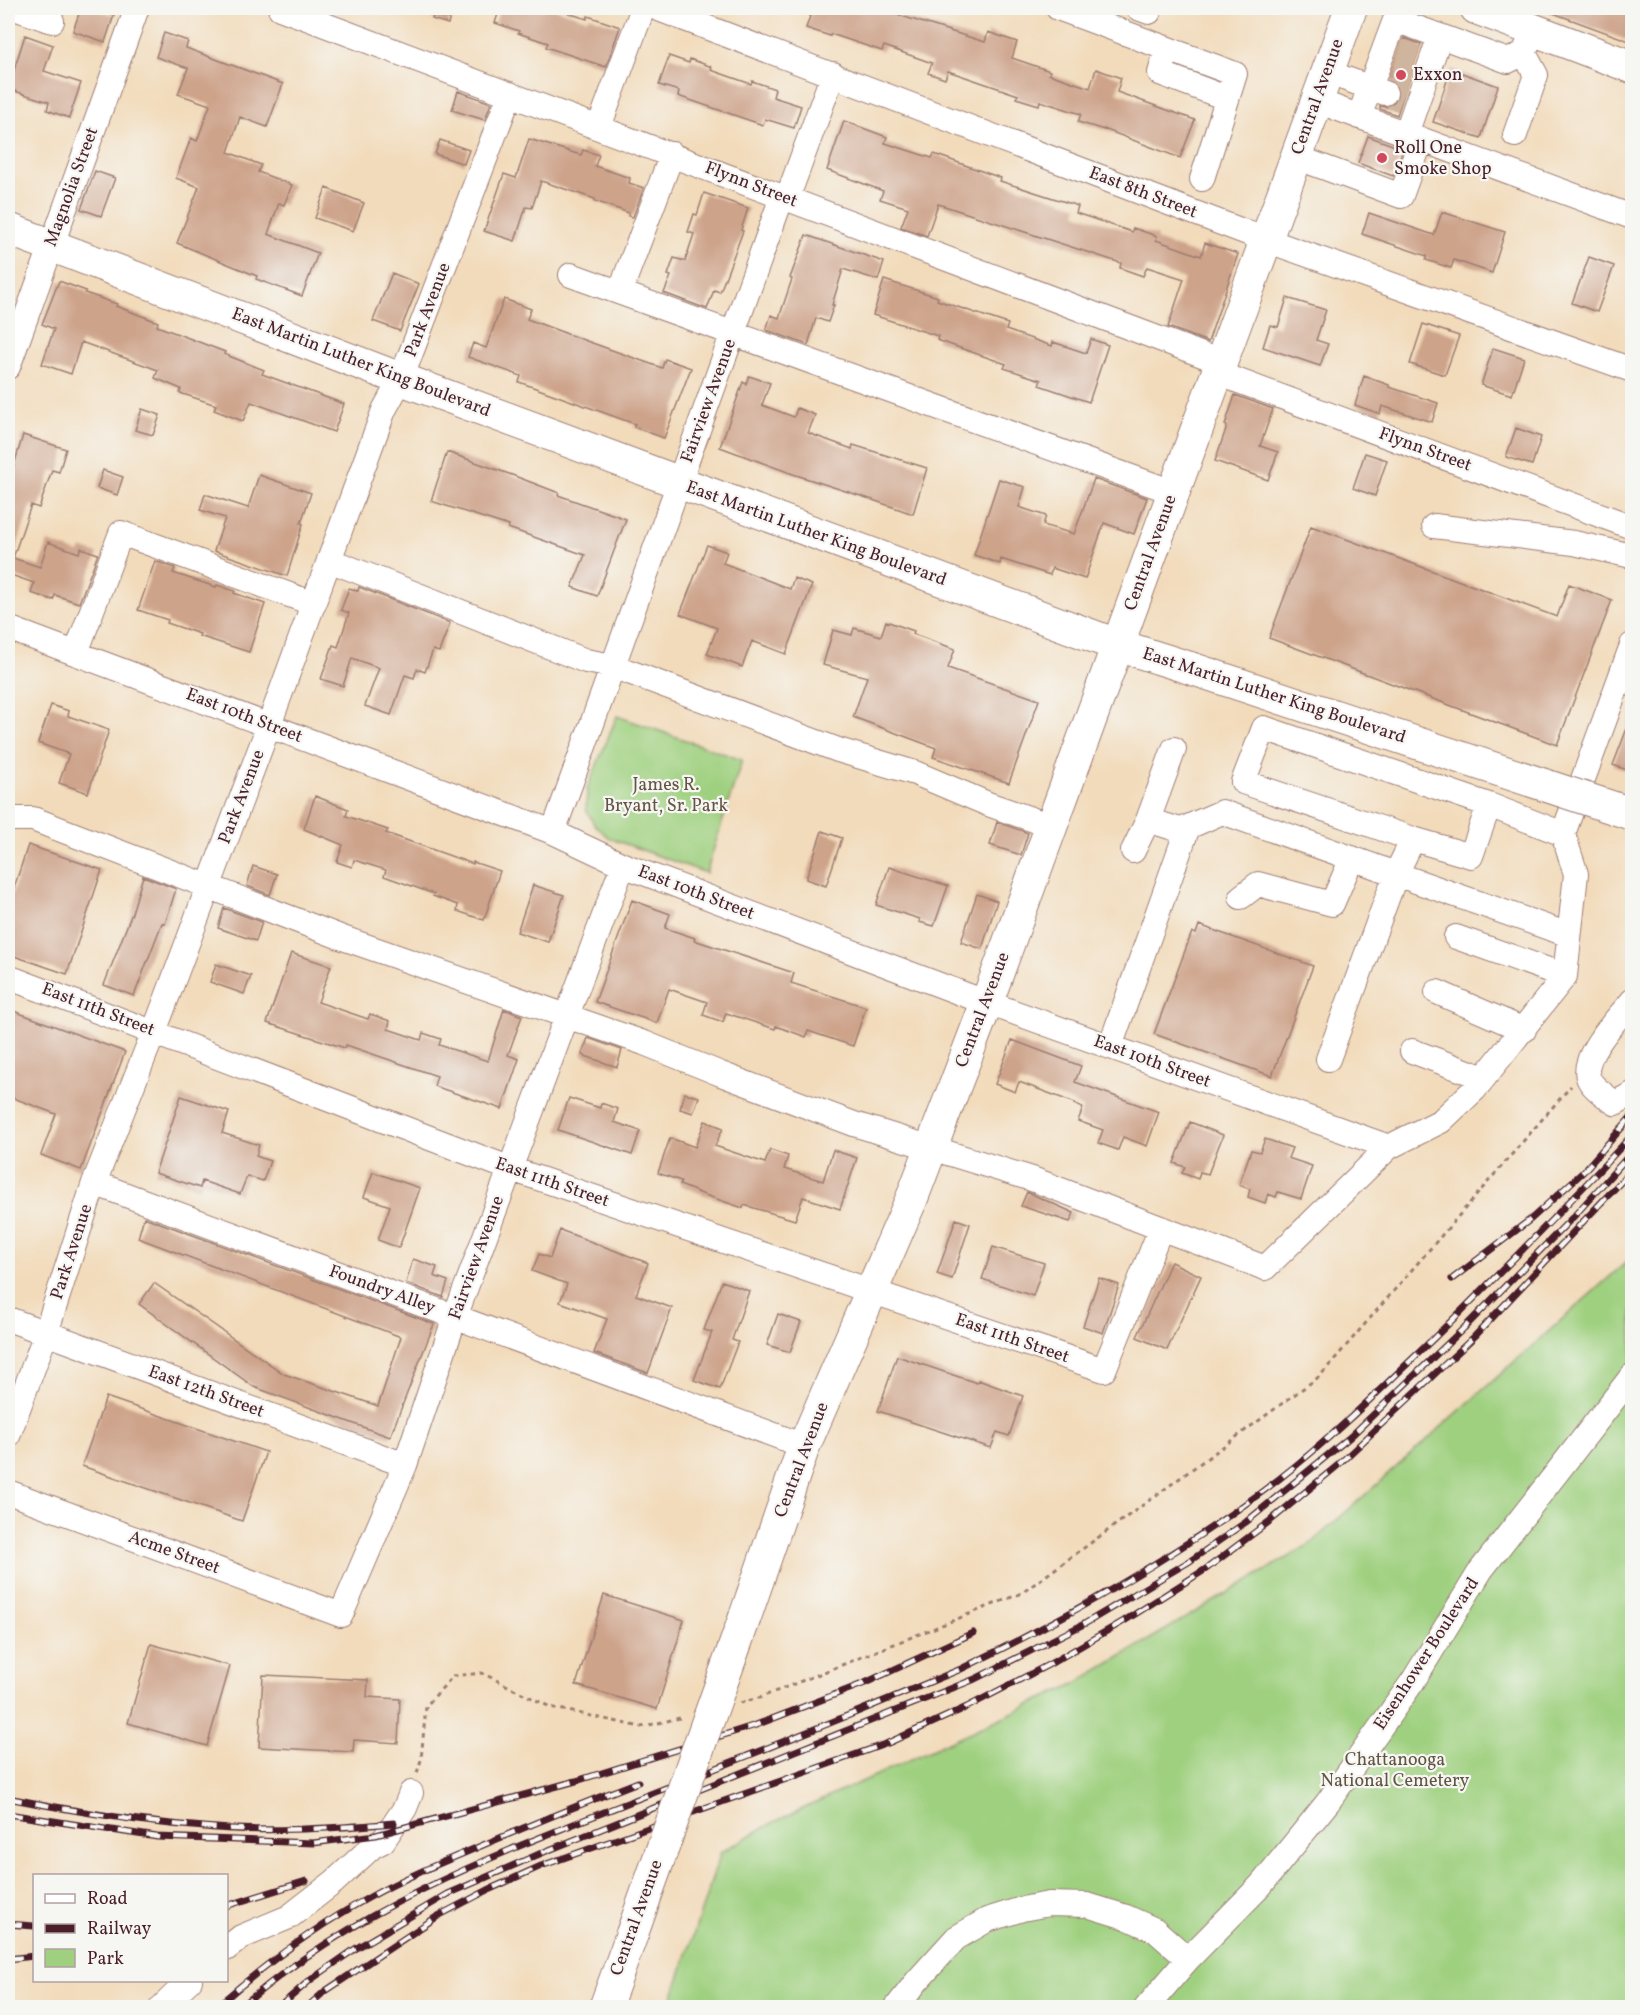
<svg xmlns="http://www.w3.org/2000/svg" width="1640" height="2015" font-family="Vollkorn,serif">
	<rect width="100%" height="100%" fill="#f6f6f2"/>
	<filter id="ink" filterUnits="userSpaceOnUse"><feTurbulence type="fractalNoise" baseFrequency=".0167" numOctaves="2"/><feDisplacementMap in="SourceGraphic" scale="12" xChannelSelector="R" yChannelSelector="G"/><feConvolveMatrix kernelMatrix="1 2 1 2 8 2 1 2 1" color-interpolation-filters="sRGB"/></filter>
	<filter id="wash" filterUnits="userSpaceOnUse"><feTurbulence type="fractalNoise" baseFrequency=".008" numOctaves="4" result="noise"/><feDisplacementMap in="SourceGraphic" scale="24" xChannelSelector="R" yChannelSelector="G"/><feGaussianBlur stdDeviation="1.35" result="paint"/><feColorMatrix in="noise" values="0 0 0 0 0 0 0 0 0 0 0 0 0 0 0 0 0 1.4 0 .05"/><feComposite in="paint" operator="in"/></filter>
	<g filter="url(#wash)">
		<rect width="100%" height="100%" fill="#f2dbbb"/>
		<path fill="#9fd07f" stroke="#747855" stroke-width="1.5" d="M617 716 742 760 706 873 609 838 594 824 586 809 587 789Z
			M1632 1257V2007L669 2008 721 1852 774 1822 1073 1685 1310 1544Z"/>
		<g id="blocks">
			<path fill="#cda38a" d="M81 8H91L114 15 105 42 73 31Z
				M436 8H453L448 24 432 19Z
				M500 8H552L587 19 588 16 620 27 606 67 546 47 548 43 518 33 519 31 495 23Z
				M813 8H887L896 11 895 14 985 42 988 32 1017 42 1012 58 1050 71 1049 74 1090 88 1096 69 1121 78 1117 92 1195 120 1180 158 1104 129V130L1078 122 1081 114 1040 101 1039 105 1016 98 1018 95 948 71 945 79 928 73 932 63 884 46 882 51 831 34 830 36 806 28Z
				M1542 8H1632V42L1542 9Z
				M164 33 188 41 186 48 283 84 267 127 240 117 228 152 261 165 258 172 292 185 284 205 279 203 268 234 318 253 302 296 256 279 257 276 177 243 199 187 176 178 191 138 197 141 210 105 178 94 188 68 156 57Z
				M25 35 53 45 44 71 81 83 69 118 47 110 49 102 8 89Z
				M1404 38 1421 44 1397 115 1380 109V106L1387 107 1394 104 1399 97V90L1396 84 1390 80Z
				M669 56 689 63 690 59 712 67 711 70 751 84 752 81 775 89 773 97 801 106 794 128 765 119 763 125 678 96 679 91 659 85Z
				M1451 69 1498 86 1481 138 1433 122Z
				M458 91 491 103 485 120 452 110Z
				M844 121 887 137 885 143 932 158 934 154 1001 178 1000 181 1078 206 1076 213 1132 232 1133 228 1157 236 1156 240 1201 256 1205 243 1238 254 1208 342 1168 327 1184 279 1147 267 1143 276 1120 268 1121 263 938 204 927 236 901 227 908 208 880 199 883 191 827 170Z
				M1368 136 1403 149 1393 176 1358 163Z
				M529 139 581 155 583 150 599 155 595 166 630 178 629 183 644 188 633 217 628 216 629 213 595 201V199L541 181 532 208 526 207 515 241 484 231 504 174 516 178Z
				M440 140 469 150 464 164 435 154Z
				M95 171 115 178 101 216 81 209Z
				M326 188 364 203 353 231 315 218Z
				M704 193 748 208 741 230 743 231 720 292 714 290 707 309 664 293 671 276 668 275 674 258 685 261 694 234 688 232 694 214 697 215Z
				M1442 212 1505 232 1492 273 1454 260 1451 268 1426 260 1427 256 1362 234 1369 213 1434 235Z
				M806 235 884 262 878 280 843 269 832 305H834L828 322 816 318 808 345 766 330 771 315 779 318 792 279 790 278Z
				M1589 257 1614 266 1597 312 1572 303Z
				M392 273 419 284 400 331 373 321Z
				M884 280 938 297 937 300 1008 324 1006 330 1052 346 1053 342 1086 353 1091 339 1108 345 1089 402 1039 385 1041 380 1004 368 1006 364 937 340 938 336 873 315Z
				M59 281 86 291 85 293 117 304 116 306 158 322 157 326 225 352 224 354 264 370 262 374 344 404 334 432 251 402 243 421 214 410 216 405 180 393 181 389 155 378 158 370 81 342 71 374 42 364 54 329 42 324Z
				M1287 298 1326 310 1316 340 1328 344 1320 366 1263 347 1270 325 1278 327Z
				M504 299 531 309 527 319 581 339 662 368 665 359 691 368 664 438 634 427 635 424 519 382 521 376 468 357 473 343 486 348Z
				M1423 324 1459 336 1445 375 1410 364Z
				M1493 348 1524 358 1512 395 1481 385Z
				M749 376 770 383 762 405 794 417 797 408 815 415 808 433 852 449 853 445 927 468 913 514 867 498 793 474 720 447 743 382 746 384Z
				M1364 376 1389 385V387L1438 403 1432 422 1382 406 1380 414 1355 405Z
				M1235 395 1273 409 1260 446 1278 452 1268 480 1215 461 1227 426 1225 425Z
				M142 409 160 415 153 435 135 430Z
				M1516 428 1541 437 1532 465 1506 457Z
				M23 435 66 449 59 472 52 470 39 508 31 505 13 558 40 567 48 542 79 553 81 548 98 554 79 603 55 595 53 600 31 593 34 583 8 574V485Z
				M447 452 512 475 559 493 558 495 626 519 597 596 572 587 585 555 508 528 509 526 431 501Z
				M1365 453 1387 460 1375 496 1353 488Z
				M103 470 123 477 117 495 97 488Z
				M259 475 311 493 301 523 303 524 287 576 214 551 225 518 200 510 205 494 248 508Z
				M999 479 1025 487 1019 507 1046 516 1043 525 1074 534 1094 479 1147 498 1134 534 1104 523 1085 579 1052 568 1050 575 1001 559 1000 564 974 555Z
				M1311 526 1557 617 1569 584 1612 600 1557 745 1269 638Z
				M707 545 727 552 723 563 790 589 794 578 812 585 786 654 752 641 742 667 707 654 717 628 680 614Z
				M155 561 175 568 173 573 216 587 217 585 235 591 234 593 265 604 249 652 199 636 200 634 167 623 168 620 138 610Z
				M359 587 450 623 439 652 433 650 425 672 417 669 414 678 405 675 391 715 365 706 379 668 352 658 343 686 321 679 333 645 338 647 349 613 341 610 349 588 358 591Z
				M886 621 914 631 913 634 955 649 948 668 1039 700 1009 783 933 757 936 748 853 717 867 677 823 665 833 630 852 635 854 628 881 636Z
				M51 705 69 711 68 716 109 730 88 793 59 783 69 754 38 743Z
				M1631 718H1632V772L1613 765Z
				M315 796 348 809 346 816 388 830 386 833 473 864V862L500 871 484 920 457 911 458 905 433 896 434 894 384 876 386 870 354 860 352 867 337 862 343 845 304 829Z
				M997 822 1028 833 1021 855 990 845Z
				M822 831 842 838 826 886 806 879Z
				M28 845 102 870 67 974 8 954V906Z
				M253 866 277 874 270 895 247 886Z
				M889 867 948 886 934 926 919 922 920 919 876 905Z
				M143 876 176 889 165 924 162 923 134 996 104 985 132 913Z
				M533 885 564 895 548 942 517 932Z
				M977 894 997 901 982 949 961 942Z
				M632 900 670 914 665 928 695 938 694 940 794 973 791 983 866 1007 853 1046 808 1031 806 1037 776 1026 775 1029 726 1013 723 1022 703 1015 707 1002 669 989 657 1023 595 1002Z
				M224 908 262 922 256 941 218 928Z
				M1199 925 1313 966 1272 1076 1154 1034 1192 932 1196 934Z
				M291 953 331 966 318 1002 368 1019 370 1014 390 1021 388 1029 421 1040 423 1033 441 1039 439 1045 488 1061 504 1009 522 1016 508 1055 519 1059 502 1109 434 1086 437 1076 346 1045 345 1048 267 1023Z
				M216 964 251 976 244 994 210 982Z
				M8 1009 125 1052 81 1170 41 1155 56 1114 8 1096Z
				M588 1038 622 1050 617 1067 582 1055Z
				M1012 1040 1081 1066 1075 1082 1159 1112 1147 1146 1123 1137 1118 1150 1098 1143 1103 1130 1078 1121 1083 1108 1074 1104 1075 1103 1019 1082 1015 1092 995 1084Z
				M685 1093 699 1097 693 1113 680 1109Z
				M181 1096 229 1112 222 1133 259 1145 256 1156 270 1161 263 1181 247 1176 240 1194 202 1181 200 1188 155 1173Z
				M569 1098 600 1108 601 1103 618 1109 614 1122 640 1131 632 1155 558 1130Z
				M705 1121 723 1128 715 1146 765 1163 770 1150 788 1156 784 1169 823 1181 833 1150 857 1158 840 1209 803 1197 795 1220 744 1205 743 1208 702 1194 680 1185 681 1181 658 1173 670 1138 695 1147Z
				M1190 1122 1223 1135 1208 1174 1200 1172 1198 1179 1182 1173 1185 1167 1174 1163Z
				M1265 1139 1292 1148 1288 1158 1312 1166 1301 1199 1278 1192 1276 1197 1268 1194 1265 1203 1248 1197 1250 1189 1239 1185 1251 1150 1260 1152Z
				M373 1172 420 1188 399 1248 378 1240 390 1206 364 1197Z
				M1027 1192 1074 1213 1070 1222 1021 1206Z
				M144 1217 434 1324 390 1437 254 1387 139 1304 154 1283 284 1374 378 1406 401 1337 138 1238Z
				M956 1219 970 1224 952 1279 937 1274Z
				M560 1230 648 1263 636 1295 672 1308 648 1373 594 1353 607 1319 560 1302 567 1284 532 1271 539 1254 550 1258Z
				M993 1247 1044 1263 1033 1296 982 1279Z
				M413 1259 437 1267 434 1276 448 1281 443 1297 406 1283Z
				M1171 1262 1201 1276 1167 1350 1137 1337Z
				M1099 1278 1119 1285 1103 1333 1083 1326Z
				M722 1281 749 1291 732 1340 738 1342 720 1389 694 1380 712 1332 704 1330Z
				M778 1314 801 1322 790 1352 767 1345Z
				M897 1356 977 1383 978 1380 1023 1396 1009 1436 997 1432 991 1448 878 1411Z
				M106 1397 266 1452 242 1521 82 1466Z
				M604 1595 684 1620 657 1709 576 1685Z
				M151 1644 230 1666 207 1746 128 1723Z
				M263 1675 368 1680 367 1697 400 1699 398 1743 354 1740 353 1752 259 1747Z"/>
		</g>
	</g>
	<g filter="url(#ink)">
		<use href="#blocks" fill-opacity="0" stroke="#9e7d73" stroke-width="1.5"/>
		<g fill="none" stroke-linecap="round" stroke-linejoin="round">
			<path stroke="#d0b59e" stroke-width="24" stroke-dasharray="24 12" stroke-linecap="butt" d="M1399 51 1417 57
				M1392 72 1410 78
				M1385 93 1402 100"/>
			<g stroke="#9e7d73" stroke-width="26">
				<path id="minor" d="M14 8 52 21
					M280 8 1221 362
					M656 8 1266 240 1632 370
					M1058 8 1235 74 1202 179
					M1138 8 1149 12
					M1440 36 1508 61 1524 53 1534 30
					M1167 49 1160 73 1226 98
					M1327 72 1385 93
					M1317 101 1632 217
					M1359 117 1395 20 1440 36 1406 134
					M599 127 643 8
					M1515 135 1536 75 1524 53
					M1296 157 1401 196 1421 140
					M571 275 1173 492
					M621 293 626 276 672 154
					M8 367 137 8
					M1217 373 1632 527
					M1434 526 1574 543 1632 556
					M329 560 586 661 613 666 838 750 915 773 988 804 1051 826
					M8 628 553 832 623 865 966 995 1389 1147
					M76 653 121 533 314 604
					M1174 749 1148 820 1186 832
					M1489 805 1471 856 1413 839 1243 782 1264 728 1489 805 1563 834 1632 645
					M8 819H33L340 937 644 1043 721 1074 854 1124 1032 1179 1265 1268 1389 1147 1441 1121 1475 1089 1565 976 1576 874 1563 834
					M553 832 778 208 791 188 833 74
					M1413 839 1396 874 1569 935
					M1133 851 1148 820
					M1241 897 1258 884 1332 904 1352 858
					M1456 937 1565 976
					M8 977 511 1169 1104 1370 1161 1228
					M1437 992 1524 1030
					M1632 1001C1619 1017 1581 1055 1588 1077 1591 1087 1607 1097 1615 1103L1632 1094
					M1110 1047 1188 827 1222 812 1396 874 1328 1059
					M1412 1051 1484 1078
					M94 1183 804 1446
					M8 1319 405 1465
					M8 1436 46 1333 94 1183 160 1016 269 725 384 410 401 379 510 94
					M8 1492 341 1615 405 1465 455 1317 623 865
					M226 1949 241 1937 289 1917 334 1882 373 1846 383 1841 405 1808 411 1793
					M161 2008 190 1980
					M896 2008 917 1981 956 1938 987 1920 1022 1909 1049 1904 1087 1905 1126 1917 1155 1930 1188 1959
					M1146 2008 1188 1959 1261 1885 1328 1802 1413 1681 1481 1570 1632 1376"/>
			</g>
			<g stroke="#9e7d73" stroke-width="34">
				<path id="major" d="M1476 8 1632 67
					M8 229 401 379 1117 645 1190 668
					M745 1617 804 1446 912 1198 987 1002 1351 8
					M605 2008 632 1934"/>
			</g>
			<path stroke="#9e7d73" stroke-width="3" stroke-dasharray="4.5 4.5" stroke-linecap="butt" d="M740 1703 759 1698 1022 1593 1320 1376 1571 1086
				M417 1773 421 1760 426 1706 453 1676 482 1673 550 1707 641 1727 684 1717"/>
			<use href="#minor" stroke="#fff" stroke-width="24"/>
			<use href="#major" stroke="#fff" stroke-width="32"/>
			<g stroke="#4a1f2b" stroke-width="7">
				<path id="rail" d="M1452 1279 1531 1219 1583 1172 1632 1116
					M8 1798C69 1810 130 1821 193 1826 259 1833 327 1829 394 1823
					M8 1814 157 1837 313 1843 376 1835 576 1781 756 1725 865 1683 973 1633
					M226 1906 306 1881
					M8 1924 34 1926
					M8 1959 34 1956
					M215 2008C263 1966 314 1927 370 1897 402 1879 435 1865 469 1851 525 1827 581 1804 638 1782
					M240 2008C358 1905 502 1852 645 1796 751 1755 856 1713 961 1669 1072 1615 1181 1554 1279 1479 1334 1436 1383 1387 1433 1339 1501 1272 1568 1205 1632 1135
					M278 2008 309 1981 355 1949 448 1894 544 1852 975 1679 1086 1623 1190 1561 1246 1522 1350 1437 1464 1328 1575 1215 1632 1152
					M306 2008 324 1992 438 1916 488 1890 541 1866 888 1743 967 1707 1050 1664 1124 1621 1206 1569 1270 1521 1337 1466 1475 1336 1632 1170"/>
			</g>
			<use href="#rail" stroke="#f6f6f2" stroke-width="4.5" stroke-dasharray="14" stroke-linecap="butt"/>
			<g stroke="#9e7d73" stroke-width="34" stroke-linecap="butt">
				<path id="major-bridge" d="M1190 668 1632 814
					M632 1934 745 1617"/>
			</g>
			<use href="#major-bridge" stroke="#fff" stroke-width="32"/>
		</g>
	</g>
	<g fill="#d1495b" stroke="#f6f6f2" stroke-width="2">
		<circle cx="1401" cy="75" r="6"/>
		<circle cx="1382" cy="158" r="6"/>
	</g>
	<g text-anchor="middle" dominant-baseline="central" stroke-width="4.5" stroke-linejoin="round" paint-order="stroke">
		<g font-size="18" fill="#4a1f2b" stroke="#f6f6f2" text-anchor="start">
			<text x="1413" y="75">Exxon</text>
			<text x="1394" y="148">Roll One<tspan x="1394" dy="21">Smoke Shop</tspan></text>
		</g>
		<g font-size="18" fill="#4a1f2b" stroke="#f6f6f2">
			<text transform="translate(1318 97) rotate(-70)">Central Avenue</text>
			<text transform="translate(751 185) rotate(21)">Flynn Street</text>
			<text transform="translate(72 187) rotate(-70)">Magnolia Street</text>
			<text transform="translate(1143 193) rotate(21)">East 8th Street</text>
			<text transform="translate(428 310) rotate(-69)">Park Avenue</text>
			<text transform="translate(361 363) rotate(21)">East Martin Luther King Boulevard</text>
			<text transform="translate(709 401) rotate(-70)">Fairview Avenue</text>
			<text transform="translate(1425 450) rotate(20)">Flynn Street</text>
			<text transform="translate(816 534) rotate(20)">East Martin Luther King Boulevard</text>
			<text transform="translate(1151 553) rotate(-70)">Central Avenue</text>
			<text transform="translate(1274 696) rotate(18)">East Martin Luther King Boulevard</text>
			<text transform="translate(244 716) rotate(21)">East 10th Street</text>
			<text transform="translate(242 797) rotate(-69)">Park Avenue</text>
			<text transform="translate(696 893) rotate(21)">East 10th Street</text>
			<text transform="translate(98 1010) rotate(21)">East 11th Street</text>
			<text transform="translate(983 1010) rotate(-69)">Central Avenue</text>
			<text transform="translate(1152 1062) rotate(20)">East 10th Street</text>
			<text transform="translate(552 1183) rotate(19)">East 11th Street</text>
			<text transform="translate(72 1252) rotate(-72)">Park Avenue</text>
			<text transform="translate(477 1258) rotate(-70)">Fairview Avenue</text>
			<text transform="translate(382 1290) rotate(20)">Foundry Alley</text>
			<text transform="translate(1012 1339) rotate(19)">East 11th Street</text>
			<text transform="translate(206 1392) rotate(20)">East 12th Street</text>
			<text transform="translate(802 1460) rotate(-69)">Central Avenue</text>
			<text transform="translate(174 1553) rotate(20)">Acme Street</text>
			<text transform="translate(1427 1654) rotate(-57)">Eisenhower Boulevard</text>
			<text transform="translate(637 1918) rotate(-70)">Central Avenue</text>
		</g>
		<g font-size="18" fill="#645444" stroke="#f6f6f2">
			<text x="666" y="785">James R.<tspan x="666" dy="21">Bryant, Sr. Park</tspan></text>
			<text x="1395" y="1760">Chattanooga<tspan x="1395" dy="21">National Cemetery</tspan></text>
		</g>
	</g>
	<rect width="1640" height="2015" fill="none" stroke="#f6f6f2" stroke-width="30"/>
	<rect x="33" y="1874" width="195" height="108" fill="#f6f6f2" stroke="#b1a0a2" stroke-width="1.5"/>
	<rect x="45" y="1894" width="30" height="9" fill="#ffffff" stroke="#b1a0a2" stroke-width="1.5"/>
	<text x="87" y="1904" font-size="18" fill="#4a1f2b">Road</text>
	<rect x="45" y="1924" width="30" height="9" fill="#4a1f2b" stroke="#b1a0a2" stroke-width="1.5"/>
	<text x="87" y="1934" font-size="18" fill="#4a1f2b">Railway</text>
	<rect x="45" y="1949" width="30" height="18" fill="#9fd07f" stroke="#b1a0a2" stroke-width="1.5"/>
	<text x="87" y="1964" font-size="18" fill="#4a1f2b">Park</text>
</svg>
